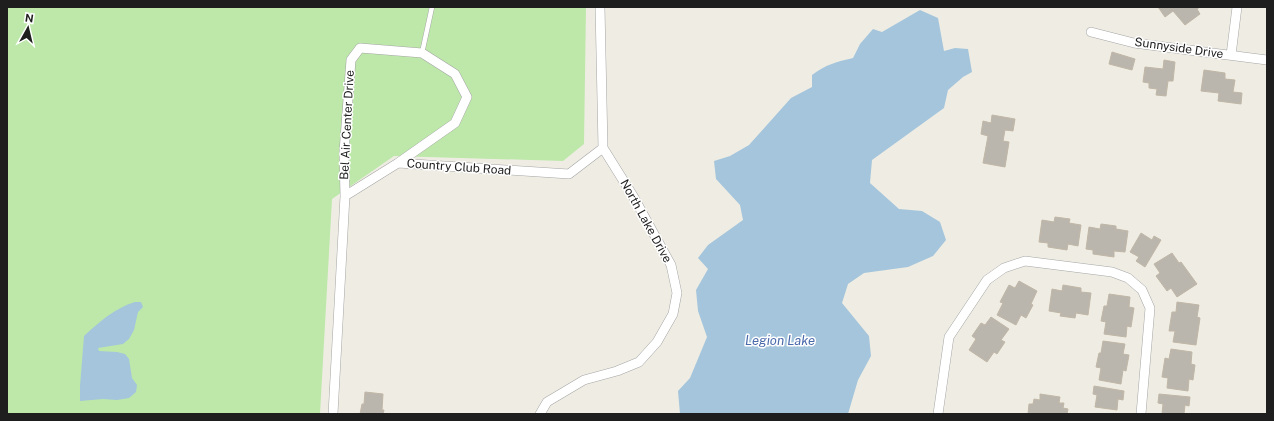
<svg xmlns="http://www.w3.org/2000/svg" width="1274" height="421" font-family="'Public Sans',sans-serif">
	<rect width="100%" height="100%" fill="#efede3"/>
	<path fill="#bde8aa" d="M7 7H586L584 144 563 161 394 156 332 199 320 414H7Z"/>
	<path fill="#a4c5dc" d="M920 10 938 18 944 51 955 48 968 49 972 72 963 77 948 90 944 108 872 160 870 183 899 209 922 211 940 222 946 240 933 256 908 267 864 273 848 284 842 303 869 336 871 356 858 380 848 414H680L678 391 690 378 707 337 698 311 696 290 708 269 698 258 708 245 743 220 740 205 716 179 714 161 730 156 749 145 791 98 812 87V75C827 64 836 62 853 58L860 44 873 29 882 32Z
		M135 302H141L143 307 138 312 134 330 129 339 123 344 98 348 99 351 117 352 125 354 129 359 132 378 137 385 136 392 129 398 117 400 103 399 80 401V386L84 336C99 322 115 308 135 302Z"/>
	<path fill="#bbb6ad" stroke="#c0b6a6" d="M1158 7H1200L1197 9 1200 14 1185 25 1173 11 1165 17Z
		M1112 52 1135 59 1132 70 1109 64Z
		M1164 60 1175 62 1173 81H1168L1166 96 1156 95 1157 89 1149 88V83L1143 82 1145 67 1163 69Z
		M1204 70 1225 73V79L1235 80 1233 92 1242 93 1241 104 1218 101 1219 93 1201 91Z
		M992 115 1015 119 1013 131 1005 130 1003 141 1009 142 1005 167 983 163 988 136 981 134 983 121 991 123Z
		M1055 217 1070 219 1069 223 1081 225 1078 246 1068 244 1067 250 1048 247V243L1039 242 1042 220 1054 222Z
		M1101 224 1116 226V229L1128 231 1125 252 1114 251V257L1093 254V250L1086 249 1089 227 1100 229Z
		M1141 233 1152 240 1154 236 1161 240 1145 267 1136 261 1139 257 1130 252Z
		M1172 253 1179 263 1181 262 1197 284 1177 297 1171 288 1167 291 1156 276 1160 273 1154 264Z
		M1019 281 1037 291 1031 304 1033 305 1026 318 1021 315 1016 325 997 315 1003 303 1000 302 1009 285 1015 288Z
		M1063 285 1081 288V292L1091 293 1088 315 1076 313 1075 318 1060 316 1061 313 1049 311 1052 289 1062 291Z
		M1109 294 1130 297 1129 307 1134 308 1131 327 1127 326 1126 337 1104 334 1106 322 1101 321 1104 306H1107Z
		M1177 302 1199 305 1197 317 1200 318 1196 345 1173 342 1175 331H1169L1172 312H1176Z
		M991 317 1009 329 1001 340 1005 342 997 354 994 352 987 362 969 350 976 339 972 336 981 323 985 325Z
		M1103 341 1125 344 1123 354 1129 355 1126 371 1123 370 1121 384 1099 380 1101 368 1096 367 1099 353H1101Z
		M1171 349 1192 352 1191 364 1195 365 1193 380 1189 379 1188 391 1167 388 1168 378 1162 377 1165 358 1169 359Z
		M1094 386 1124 391 1123 400 1118 399 1117 410 1095 407 1097 395 1093 394Z
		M365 392 383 394 382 410H384L383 414H360L362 404H364Z
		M1040 394 1060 397 1059 403H1064L1063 408 1068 409 1067 414H1028L1029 404H1033L1034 399 1040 400Z
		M1159 394 1190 397 1189 406 1185 405 1184 414H1162L1163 404 1158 403Z"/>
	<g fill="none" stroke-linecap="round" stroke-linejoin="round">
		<g stroke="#a5a5a5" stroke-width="5.5">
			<path id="service" d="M422 53 432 7"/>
		</g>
		<g stroke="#a5a5a5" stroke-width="10">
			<path id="minor" d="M600 7 603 148
				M1091 32 1134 43 1267 60
				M1231 55 1237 7
				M345 196 398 163 569 174 603 148
				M333 414 345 196 344 152 351 60 360 48 422 53 455 74 467 97 455 123 398 163
				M540 414 547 402 584 380 617 371 639 362 657 342 673 314 677 293 671 265 633 196 603 148
				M938 414 949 337 987 280 1004 268 1025 261 1112 272 1128 278 1142 290 1150 308 1141 414"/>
		</g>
		<use href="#service" stroke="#fff" stroke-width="4.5"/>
		<use href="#minor" stroke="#fff" stroke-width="9"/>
	</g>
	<g text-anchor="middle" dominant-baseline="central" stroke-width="3" stroke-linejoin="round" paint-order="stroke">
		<g font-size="12" fill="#1e1e1e" stroke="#fff">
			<text transform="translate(1179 48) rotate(8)">Sunnyside Drive</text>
			<text transform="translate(347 125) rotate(-87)">Bel Air Center Drive</text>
			<text transform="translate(459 167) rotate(4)">Country Club Road</text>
			<text transform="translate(646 221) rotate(61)">North Lake Drive</text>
		</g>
		<g font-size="13" font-style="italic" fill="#4b6aac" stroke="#fff">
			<text x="780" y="340">Legion Lake</text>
		</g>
	</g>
	<rect width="1274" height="421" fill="none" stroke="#1e1e1e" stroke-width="16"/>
	<g transform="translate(28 28) rotate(8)" stroke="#ffffff" stroke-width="3" paint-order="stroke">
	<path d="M0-3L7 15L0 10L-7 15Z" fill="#1e1e1e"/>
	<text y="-6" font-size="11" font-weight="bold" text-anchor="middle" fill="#1e1e1e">N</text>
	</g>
</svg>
